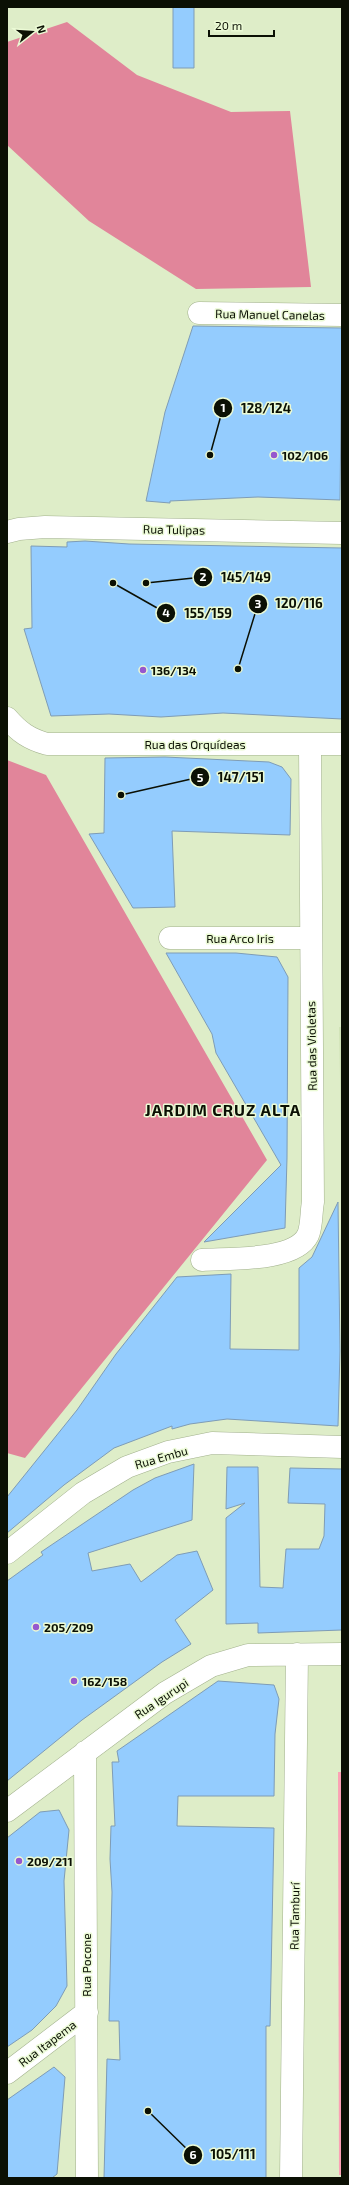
<svg xmlns="http://www.w3.org/2000/svg" width="349" height="2185" font-family="'Exo 2',sans-serif">
	<rect width="100%" height="100%" fill="#deedc8"/>
	<path fill="#d1e3b7" d="M339 1027H342V1184Z"/>
	<path fill="#fca1b5" d="M338 1772H342V2175H339Z"/>
	<path fill="#e1859a" d="M67 22 137 75 231 112 290 111 311 287 196 289 89 221 7 145V42Z
		M7 760 46 775 267 1160 25 1458 7 1453Z"/>
	<path fill="#94ccfe" stroke="#7e9cb6" d="M173 7H194V68H173Z
		M193 326 342 328 340 500 258 497 170 501V503L146 501 165 412Z
		M85 541 129 544 342 548V719L223 713 161 717 109 714 51 716 24 629 32 628 31 546 67 547V542Z
		M165 757 269 762 282 767 291 779 290 835 172 831 175 907 133 908 89 834 104 833 105 758Z
		M166 953H236L277 957 288 977 287 1158 285 1228 204 1242 281 1165 216 1053 212 1034Z
		M338 1202 340 1351 338 1426 227 1419 190 1424 172 1429V1426L114 1448 64 1485 7 1533V1497L77 1410 116 1354 177 1277 231 1274 230 1349 299 1350V1268L312 1257Z
		M194 1464 192 1520 88 1553 92 1571 130 1564 141 1582 177 1555 197 1551 213 1590 175 1620 191 1644 162 1662 82 1720 7 1781V1581L43 1555 41 1552 133 1490 155 1478Z
		M227 1467H258L260 1587 283 1588 286 1549H319L324 1536 325 1504 288 1503 290 1468 342 1469V1630L258 1633V1623L226 1624V1518L245 1503 226 1509Z
		M218 1681 274 1685 279 1699 275 1734 274 1796H178L177 1826 274 1828 270 2026H266V2178H104L107 2059 120 2060 119 2021H109L112 1892 110 1859 111 1826H115L112 1762H119L117 1751Z
		M59 1810 69 1830 64 1881 67 1986 56 2006 32 2030 7 2047V1838L40 1812Z
		M54 2067 65 2077 57 2174 52 2178H7V2100Z"/>
	<g fill="none" stroke-linecap="round" stroke-linejoin="round">
		<g stroke="#a2b18d" stroke-width="23">
			<path id="street" d="M199 313 342 315
				M7 532 19 529 45 527 342 533
				M7 718C19 732 29 739 47 744H342
				M170 938H310
				M202 1260C228 1258 295 1262 308 1235 312 1226 311 1212 313 1202L310 744
				M7 1553 83 1493 127 1467 168 1452 212 1443 342 1447
				M85 1752 87 2178
				M7 1811 165 1693 211 1666 248 1655 342 1654
				M7 2073 87 2012
				M291 2178 297 1654"/>
		</g>
		<use href="#street" stroke="#fff" stroke-width="22"/>
	</g>
	<g fill="#9658ce" stroke="#ebfad5" stroke-width="1.5">
		<circle cx="274" cy="455" r="4"/>
		<circle cx="143" cy="670" r="4"/>
		<circle cx="36" cy="1627" r="4"/>
		<circle cx="74" cy="1681" r="4"/>
		<circle cx="19" cy="1861" r="4"/>
	</g>
	<g text-anchor="middle" dominant-baseline="central" stroke-width="3" stroke-linejoin="round" paint-order="stroke">
		<g font-size="12" fill="#0b1004" stroke="#ebfad5">
			<text transform="translate(270 314) rotate(1)">Rua Manuel Canelas</text>
			<text transform="translate(174 529) rotate(1)">Rua Tulipas</text>
			<text x="195" y="744">Rua das Orquídeas</text>
			<text x="240" y="938">Rua Arco Iris</text>
			<text transform="translate(311 1046) rotate(-91)">Rua das Violetas</text>
			<text transform="translate(161 1457) rotate(-16)">Rua Embu</text>
			<text transform="translate(161 1698) rotate(-34)">Rua Igurupi</text>
			<text transform="translate(294 1916) rotate(-89)">Rua Tamburí</text>
			<text transform="translate(86 1965) rotate(-90)">Rua Pocone</text>
			<text transform="translate(47 2043) rotate(-37)">Rua Itapema</text>
		</g>
		<g font-size="12" font-weight="bold" fill="#0b1004" stroke="#ebfad5" text-anchor="start">
			<text x="282" y="455">102/106</text>
			<text x="151" y="670">136/134</text>
			<text x="44" y="1627">205/209</text>
			<text x="82" y="1681">162/158</text>
			<text x="27" y="1861">209/211</text>
		</g>
		<g font-size="16" font-weight="bold" letter-spacing="1" fill="#0b1004" stroke="#ebfad5">
			<text x="223" y="1109">JARDIM CRUZ ALTA</text>
		</g>
	</g>
	<path fill="none" stroke="#0b1004" stroke-width="1.5" d="M210 455L223 408M146 583L203 577M238 669L258 604M113 583L166 613M121 795L200 777M148 2111L193 2155"/>
	<g fill="#0b1004" stroke="#ebfad5" stroke-width="1.5">
		<circle cx="210" cy="455" r="4"/>
		<circle cx="146" cy="583" r="4"/>
		<circle cx="238" cy="669" r="4"/>
		<circle cx="113" cy="583" r="4"/>
		<circle cx="121" cy="795" r="4"/>
		<circle cx="148" cy="2111" r="4"/>
		<circle cx="223" cy="408" r="10"/>
		<circle cx="203" cy="577" r="10"/>
		<circle cx="258" cy="604" r="10"/>
		<circle cx="166" cy="613" r="10"/>
		<circle cx="200" cy="777" r="10"/>
		<circle cx="193" cy="2155" r="10"/>
	</g>
	<g font-size="12" text-anchor="middle" font-weight="bold" fill="#fff">
		<text x="223" y="412">1</text>
		<text x="203" y="581">2</text>
		<text x="258" y="608">3</text>
		<text x="166" y="617">4</text>
		<text x="200" y="782">5</text>
		<text x="193" y="2159">6</text>
	</g>
	<g font-size="13" text-anchor="middle" font-weight="bold" fill="#0b1004" stroke="#ebfad5" stroke-width="3" stroke-linejoin="round" paint-order="stroke">
		<text x="266" y="413">128/124</text>
		<text x="246" y="582">145/149</text>
		<text x="299" y="608">120/116</text>
		<text x="208" y="618">155/159</text>
		<text x="241" y="782">147/151</text>
		<text x="233" y="2159">105/111</text>
	</g>
	<rect width="349" height="2185" fill="none" stroke="#0b1004" stroke-width="16"/>
	<g transform="translate(32 32) rotate(73)" stroke="#ebfad5" stroke-width="3" paint-order="stroke">
	<path d="M0-3L7 15L0 10L-7 15Z" fill="#0b1004"/>
	<text y="-6" font-size="11" font-weight="bold" text-anchor="middle" fill="#0b1004">N</text>
	</g>
	<path d="M209 30v6h65v-6" fill="none" stroke="#0b1004" stroke-width="2"/>
	<text x="215" y="30" font-size="12" fill="#0b1004" stroke="#ebfad5" stroke-width="3" paint-order="stroke">20 m</text>
</svg>
